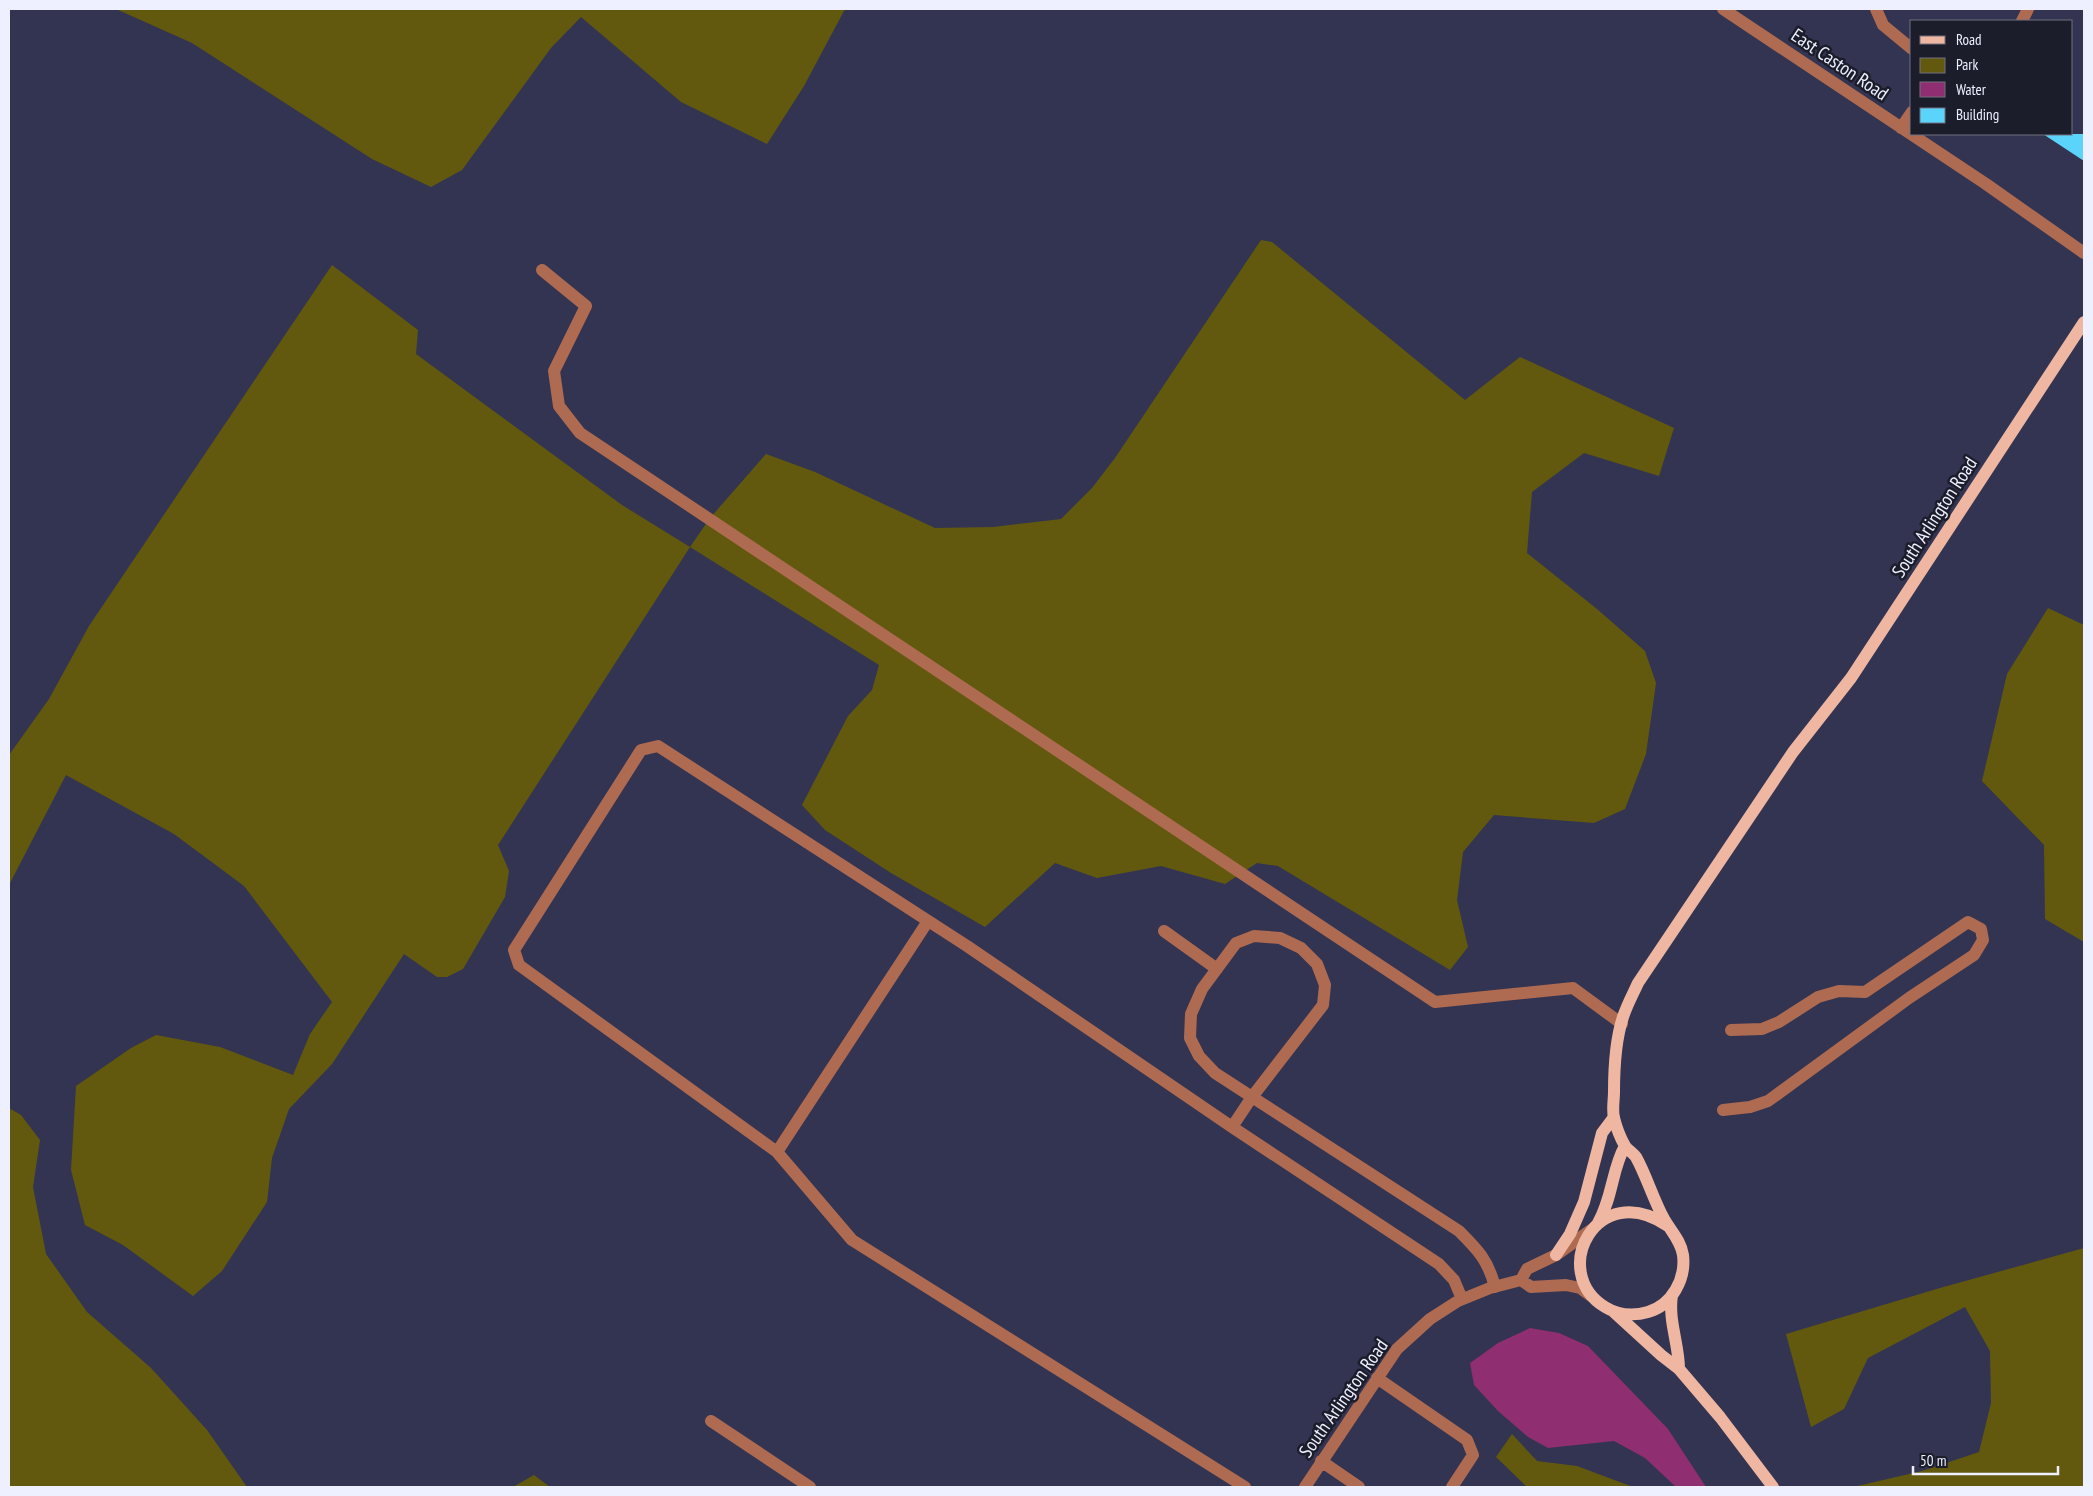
<svg xmlns="http://www.w3.org/2000/svg" width="2093" height="1496" font-family="'PT Sans Narrow',sans-serif">
	<rect width="100%" height="100%" fill="#333451"/>
	<path fill="#62590e" d="M116 9H845L804 86 767 144 681 102 581 17 551 48 462 170 431 187 372 159 192 43Z
		M1261 240 1272 242 1465 400 1520 357 1674 428 1659 476 1584 453 1532 492 1527 553 1597 609 1645 651 1656 683 1646 754 1625 809 1594 823 1494 815 1463 852 1457 900 1468 947 1450 970 1278 866 1257 863 1225 884 1161 866 1097 878 1055 863 985 927 891 873 825 830 802 805 848 716 872 690 879 665 690 547 498 845 509 871 505 897 463 969 447 977H437L404 954 332 1064 289 1109 272 1158 267 1202 222 1271 193 1296 123 1245 85 1225 71 1170 76 1086 131 1048 156 1035 220 1047 293 1075 310 1034 332 1002 244 886 174 834 66 775 9 885V755L49 699 89 626 332 265 418 330 416 354 622 505 690 547 710 518 766 454 815 472 935 528 993 527 1061 519 1092 488 1115 458Z
		M2048 608 2084 625V942L2045 919 2044 845 1982 781 2007 674Z
		M9 1108 21 1115 40 1140 33 1187 46 1254 87 1312 151 1368 207 1430 247 1487H9Z
		M2084 1248V1487H1853L1922 1471 1979 1452 1991 1403 1990 1351 1965 1307 1868 1358 1844 1409 1811 1427 1786 1334 1940 1288Z
		M1512 1434 1537 1461 1577 1466 1633 1487H1527L1496 1457Z
		M534 1475 550 1487H513Z"/>
	<path fill="#8f2e71" d="M1530 1328 1559 1333 1588 1346 1668 1429 1706 1487H1676L1645 1458 1614 1441 1548 1448 1528 1437 1498 1411 1474 1385 1470 1363 1498 1343Z"/>
	<path fill="#5ad4fa" d="M2043 134H2084V161Z"/>
	<g fill="none" stroke-linecap="round" stroke-linejoin="round">
		<path stroke="#ae6b51" stroke-width="12" d="M1723 9 1986 184 2084 253
			M1876 9 1883 25 1912 49
			M2022 21 2028 9
			M1901 128 1912 112
			M542 270 586 306 554 371 559 406 580 433 1435 1002 1573 988 1622 1024
			M1164 931 1217 969
			M1723 1110 1750 1107 1768 1101 1909 998 1974 955 1983 940 1981 929 1968 922 1865 992 1839 991 1818 997 1779 1022 1762 1029 1731 1030
			M1232 1127 1252 1097 1323 1005 1325 985 1317 964 1301 948 1280 938 1254 936 1236 943 1202 989 1191 1014 1190 1038 1199 1056 1215 1073 1252 1097 1459 1231C1478 1250 1488 1260 1495 1287
			M777 1152 928 921
			M1521 1280 1531 1287 1566 1285 1580 1288 1591 1296
			M1377 1378 1467 1440 1473 1455 1452 1487
			M711 1421 810 1487
			M1321 1461 1359 1487
			M1245 1487 852 1240 777 1152 519 965 514 950 641 750 658 746 967 946 1232 1127 1439 1264 1454 1280 1462 1299
			M1305 1487 1397 1349 1430 1319 1458 1301 1490 1288 1521 1280 1527 1269 1556 1255 1591 1230"/>
		<path stroke="#efb7a2" stroke-width="12" d="M1598 1223C1613 1197 1612 1168 1625 1146
			M1668 1226C1597 1177 1548 1272 1605 1307 1618 1315 1634 1316 1648 1312 1672 1305 1686 1279 1683 1255 1681 1241 1671 1231 1664 1219 1653 1199 1647 1177 1636 1157 1633 1153 1628 1150 1625 1146 1621 1139 1616 1126 1614 1118 1612 1110 1614 1100 1614 1092 1614 1067 1615 1041 1623 1017 1627 1005 1633 994 1638 983L1793 752 1851 678 2084 322
			M1556 1255 1570 1234 1584 1202 1602 1133 1614 1117
			M1672 1295C1668 1321 1679 1344 1679 1369
			M1614 1312 1661 1355 1679 1369 1720 1417 1773 1487"/>
	</g>
	<g text-anchor="middle" dominant-baseline="central" stroke-width="5" stroke-linejoin="round" paint-order="stroke">
		<g font-size="19" fill="#eef0ff" stroke="#1c1d2b">
			<text transform="translate(1840 64) rotate(34)">East Caston Road</text>
			<text transform="translate(1934 517) rotate(-57)">South Arlington Road</text>
			<text transform="translate(1343 1398) rotate(-55)">South Arlington Road</text>
		</g>
	</g>
	<rect width="2093" height="1496" fill="none" stroke="#eef0ff" stroke-width="20"/>
	<rect x="1910" y="20" width="162" height="115" fill="#1c1d2b" stroke="#707180"/>
	<rect x="1920" y="36" width="25" height="8" fill="#efb7a2" stroke="#707180"/>
	<text x="1956" y="45" font-size="15" fill="#eef0ff">Road</text>
	<rect x="1920" y="58" width="25" height="15" fill="#62590e" stroke="#707180"/>
	<text x="1956" y="70" font-size="15" fill="#eef0ff">Park</text>
	<rect x="1920" y="82" width="25" height="15" fill="#8f2e71" stroke="#707180"/>
	<text x="1956" y="95" font-size="15" fill="#eef0ff">Water</text>
	<rect x="1920" y="108" width="25" height="15" fill="#5ad4fa" stroke="#707180"/>
	<text x="1956" y="120" font-size="15" fill="#eef0ff">Building</text>
	<path d="M1913 1466v8h145v-8" fill="none" stroke="#eef0ff" stroke-width="2.5"/>
	<text x="1920" y="1466" font-size="15" fill="#eef0ff" stroke="#1c1d2b" stroke-width="4" paint-order="stroke">50 m</text>
</svg>
